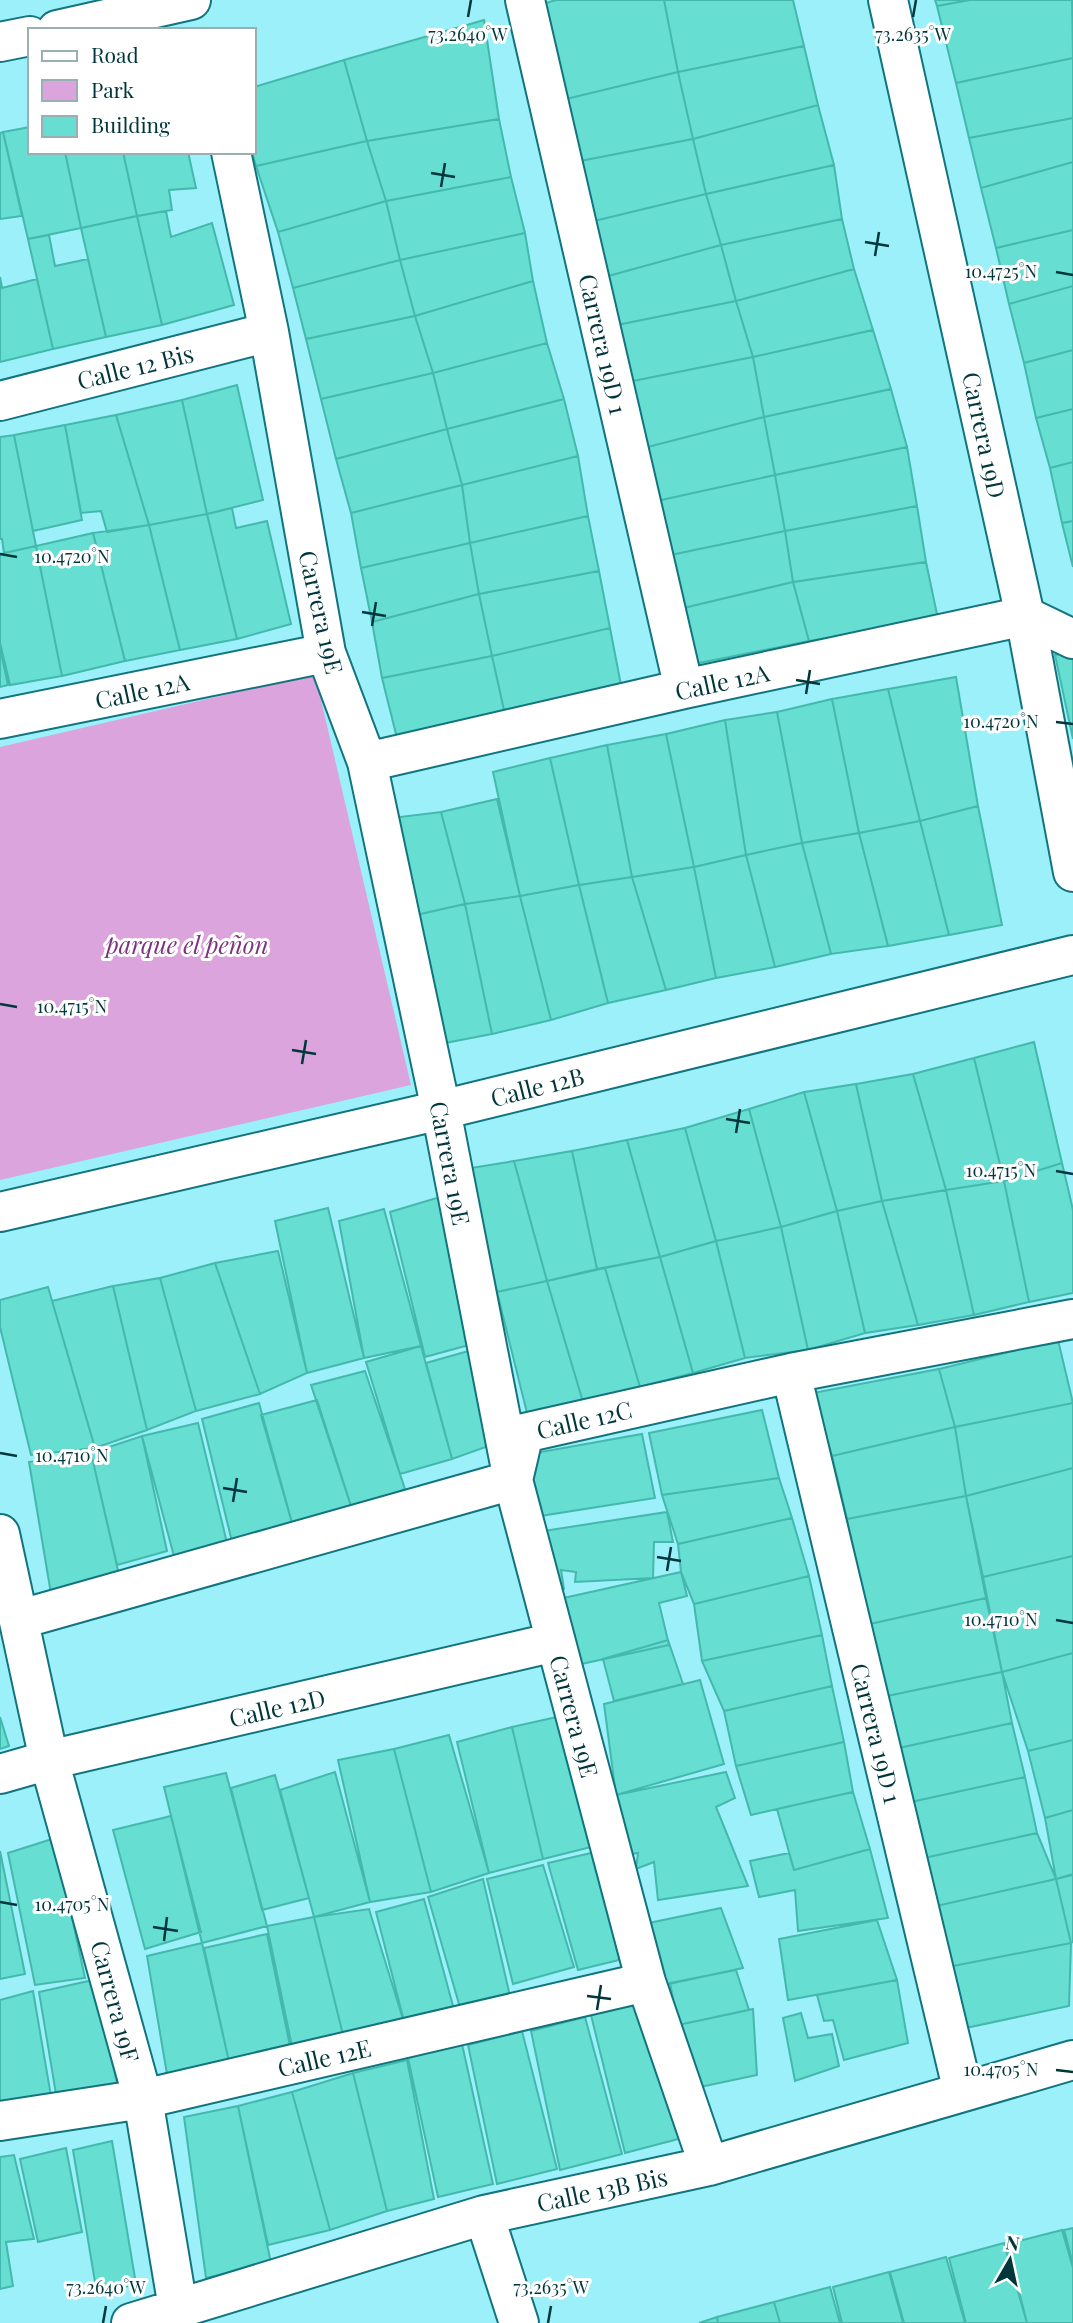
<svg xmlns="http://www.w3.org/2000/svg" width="1073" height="2323" font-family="'Playfair Display',serif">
	<rect width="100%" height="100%" fill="#9bf0fa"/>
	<path fill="#dca4dd" d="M315 674 411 1085 0 1180V747Z"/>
	<path fill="#66ded1" stroke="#44b8ac" stroke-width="2" d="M556 0H664L678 72 562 100 542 4Z
		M664 0H793L804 46 678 72Z
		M935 0H970L937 6Z
		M970 0H1072L1073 58 956 83 937 6Z
		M484 20 499 119 367 141 344 60Z
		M804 46 818 105 693 139 678 72Z
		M1073 58V118L969 138 956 83Z
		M344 60 367 141 256 166 252 152H254V87Z
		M678 72 693 139 575 162 562 100Z
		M818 105 834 165 706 194 693 139Z
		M1073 118V162L981 188 969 138Z
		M499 119 511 177 386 201 367 141Z
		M30 127V152H65L81 228 28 239 3 132Z
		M3 132 22 216 0 219V133Z
		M693 139 706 194 590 222 575 162Z
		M367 141 386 201 278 232 256 166Z
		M65 152H123L137 216 81 228Z
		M123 152H188L196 188 169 190 172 210 137 216Z
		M1073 162V230L996 248 981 188Z
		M834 165 842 219 721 245 706 194Z
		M511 177 525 233 400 260 386 201Z
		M706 194 721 245 601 278 590 222Z
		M386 201 400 260 293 288 278 232Z
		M166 211 171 237 212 223 234 305 162 325 137 216Z
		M137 216 162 325 106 337 81 228Z
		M842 219 854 269 736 301 721 245Z
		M1073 230V286L1009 304 996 248Z
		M525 233 533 281 415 316 400 260Z
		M49 235 55 266 88 259 106 337 53 349 28 239Z
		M721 245 736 301 617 325 601 278Z
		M400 260 415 316 306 339 293 288Z
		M854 269 873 330 753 357 736 301Z
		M0 277 2 288 37 279 53 349 0 362Z
		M533 281 547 343 433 373 415 316Z
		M1073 286V350L1024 363 1009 304Z
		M736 301 753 357 628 382 617 325Z
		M415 316 433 373 321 399 306 339Z
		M873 330 891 389 764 417 753 357Z
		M547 343 564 399 447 429 433 373Z
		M1073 350V409L1036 418 1024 363Z
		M753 357 764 417 640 449 628 382Z
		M433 373 447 429 336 459 321 399Z
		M237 385 263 500 207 514 182 400Z
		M891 389 907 447 775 475 764 417Z
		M564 399 578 456 462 485 447 429Z
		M182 400 207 514 149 525 116 415Z
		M1073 409V462L1050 468 1036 418Z
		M116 415 149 525 107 532 101 511 81 513 65 425Z
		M764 417 775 475 652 502 640 449Z
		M65 425 82 520 33 531 14 435Z
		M447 429 462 485 351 513 336 459Z
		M14 435 36 546 4 553 2 539H0V437Z
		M907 447 917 506 785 531 775 475Z
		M578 456 588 516 470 543 462 485Z
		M1073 462V521L1062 523 1050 468Z
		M775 475 785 531 661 557 652 502Z
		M462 485 470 543 361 568 351 513Z
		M917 506 926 562 793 582 785 531Z
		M232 508 236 528 267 521 291 624 237 639 207 514Z
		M207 514 237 639 180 650 149 525Z
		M588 516 599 571 479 594 470 543Z
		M1073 521V567L1062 523Z
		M149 525 180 650 125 661 93 533Z
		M785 531 793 582 675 610 661 557Z
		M93 533 125 661 62 676 36 546Z
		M470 543 479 594 372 622 361 568Z
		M36 546 62 676 10 685 0 643V554Z
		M926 562 938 619 809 641 793 582Z
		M599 571 610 628 492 656 479 594Z
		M793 582 809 641 689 665 675 610Z
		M479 594 492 656 382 678 372 622Z
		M610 628 621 685 504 710 492 656Z
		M0 648 8 685 0 687Z
		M1073 651V739L1055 655Z
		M492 656 504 710 397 738 382 678Z
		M956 677 978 806 920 821 888 689Z
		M888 689 920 821 859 833 832 699Z
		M832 699 859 833 802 843 777 712Z
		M777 712 802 843 746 855 725 720Z
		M725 720 746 855 694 867 666 734Z
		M666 734 694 867 632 877 607 745Z
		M607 745 632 877 579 885 550 758Z
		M550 758 579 885 520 896 493 772Z
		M497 799 520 896 465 904 441 812Z
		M978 806 1002 925 949 935 920 821Z
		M441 812 465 904 416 915 391 818Z
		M920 821 949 935 888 946 859 833Z
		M859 833 888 946 831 954 802 843Z
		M802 843 831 954 775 967 746 855Z
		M746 855 775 967 716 978 694 867Z
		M694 867 716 978 666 990 632 877Z
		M632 877 666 990 608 1003 579 885Z
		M579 885 608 1003 551 1020 520 896Z
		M520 896 551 1020 492 1034 465 904Z
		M465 904 492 1034 445 1043 416 915Z
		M1034 1042 1062 1163 1004 1181 974 1058Z
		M974 1058 1004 1181 946 1190 913 1074Z
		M913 1074 946 1190 882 1201 856 1084Z
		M856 1084 882 1201 837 1211 804 1092Z
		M804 1092 837 1211 781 1227 749 1109Z
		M749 1109 781 1227 716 1241 685 1128Z
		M685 1128 716 1241 660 1257 627 1140Z
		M627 1140 660 1257 597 1269 572 1151Z
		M572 1151 597 1269 547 1281 514 1161Z
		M514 1161 547 1281 497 1292 471 1168Z
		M1062 1163 1073 1210V1293L1029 1302 1004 1181Z
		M1004 1181 1029 1302 974 1315 946 1190Z
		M946 1190 974 1315 918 1325 882 1201Z
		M440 1197 480 1342 425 1357 390 1212Z
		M882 1201 918 1325 865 1333 837 1211Z
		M328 1208 364 1358 307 1373 275 1221Z
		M384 1209 421 1346 364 1358 339 1221Z
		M837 1211 865 1333 808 1350 781 1227Z
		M781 1227 808 1350 745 1358 716 1241Z
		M716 1241 745 1358 693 1373 660 1257Z
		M278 1251 307 1373 260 1394 215 1263Z
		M660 1257 693 1373 640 1387 605 1268Z
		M215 1263 260 1394 196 1411 160 1278Z
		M605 1268 640 1387 583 1402 547 1281Z
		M160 1278 196 1411 147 1430 113 1286Z
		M547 1281 583 1402 528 1417 497 1292Z
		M113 1286 147 1430 95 1448 52 1301Z
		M48 1287 95 1448 31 1455 0 1327V1300Z
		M1058 1340 1073 1403 955 1427 939 1369Z
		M421 1346 452 1459 400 1474 366 1362Z
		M472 1350 500 1442 452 1459 426 1363Z
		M939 1369 955 1427 832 1456 813 1393Z
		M365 1371 405 1489 353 1512 311 1385Z
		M317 1400 353 1512 294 1530 261 1415Z
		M259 1403 294 1530 234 1550 202 1419Z
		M1073 1403V1468L966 1496 955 1427Z
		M762 1410 779 1478 662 1495 649 1433Z
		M198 1423 228 1547 175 1560 142 1436Z
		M955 1427 966 1496 847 1519 832 1456Z
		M642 1434 655 1498 540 1516 524 1455Z
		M142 1436 167 1551 117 1565 91 1453Z
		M91 1453 120 1579 51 1594 29 1462Z
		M1073 1468V1556L983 1577 966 1496Z
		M779 1478 792 1518 678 1544 662 1495Z
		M966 1496 986 1598 870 1624 847 1519Z
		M667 1512 673 1542H654L653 1578 575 1582 576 1572 561 1570 564 1589 554 1595 537 1532Z
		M792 1518 809 1576 694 1604 681 1572 678 1544Z
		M1073 1556V1653L1002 1672 983 1577Z
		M681 1572 687 1596 659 1603 669 1645 572 1666 550 1601Z
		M809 1576 822 1635 702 1661 694 1604Z
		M986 1598 1002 1672 887 1696 870 1624Z
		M822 1635 832 1686 724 1711 702 1661Z
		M668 1640 683 1684 614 1701 603 1659Z
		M1073 1653V1740L1028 1751 1002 1672Z
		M1002 1672 1012 1723 899 1748 887 1696Z
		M700 1680 724 1764 616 1795 604 1704Z
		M832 1686 844 1742 736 1766 724 1711Z
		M570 1714 599 1845 543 1859 512 1727Z
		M0 1717 9 1746 0 1749Z
		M1012 1723 1025 1777 911 1802 899 1748Z
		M512 1727 543 1859 489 1873 457 1742Z
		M449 1735 489 1873 431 1892 394 1749Z
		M1073 1740V1810L1045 1818 1028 1751Z
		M844 1742 853 1792 751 1815 736 1766Z
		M394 1749 431 1892 370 1902 338 1760Z
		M335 1772 370 1902 314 1917 280 1790Z
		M726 1772 735 1798 716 1807 748 1886 658 1900 654 1862 636 1869 638 1853 626 1855 616 1795Z
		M226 1773 267 1926 202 1943 164 1787Z
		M275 1775 309 1898 262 1910 231 1788Z
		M1025 1777 1037 1833 924 1858 911 1802Z
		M853 1792 870 1849 794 1870 777 1809Z
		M1073 1810V1874L1056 1879 1045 1818Z
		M171 1816 201 1932 145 1949 113 1830Z
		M1037 1833 1056 1879 932 1907 924 1858Z
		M55 1838 85 1978 35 1985 8 1853Z
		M870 1849 888 1918 798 1931 795 1890 759 1897 750 1861 789 1853 794 1870Z
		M604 1850 623 1959 578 1970 548 1863Z
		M0 1851 25 1974 0 1979Z
		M543 1865 574 1967 513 1984 487 1879Z
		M1073 1875V1942L1071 1943 1056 1879Z
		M483 1879 510 1996 461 2011 428 1897Z
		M1056 1879 1071 1943 948 1967 932 1907Z
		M424 1899 456 2017 406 2029 376 1912Z
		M721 1908 743 1968 664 1985 644 1924Z
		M369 1909 406 2029 345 2043 314 1917Z
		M314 1917 345 2043 294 2056 267 1926Z
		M877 1920 897 1980 788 2000 779 1939Z
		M267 1934 290 2046 229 2062 204 1948Z
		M202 1943 231 2070 169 2086 147 1956Z
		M1071 1943 1069 2006 961 2029 948 1967Z
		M736 1970 749 2010 678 2025 670 1983Z
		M93 1980 120 2096 58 2106 39 1992Z
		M897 1980 908 2043 844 2060 833 2020 824 2021 817 1995Z
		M33 1991 53 2108 2 2116 0 2100V2000Z
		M645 2001 682 2138 625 2153 591 2015Z
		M753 2009 757 2075 686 2090 678 2025Z
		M801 2013 808 2038 832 2034 839 2066 795 2081 783 2018Z
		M585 2017 622 2154 560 2170 531 2031Z
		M522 2031 557 2169 497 2184 468 2045Z
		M462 2044 493 2184 438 2197 408 2058Z
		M407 2060 434 2199 387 2211 353 2073Z
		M353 2073 387 2211 330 2230 292 2092Z
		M292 2092 330 2230 268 2245 238 2106Z
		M238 2106 271 2263 206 2278 184 2117Z
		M112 2141 136 2284 97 2294 73 2150Z
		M66 2148 82 2232 38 2242 20 2159Z
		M14 2155 34 2239 6 2242 13 2286 0 2289V2157Z
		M1073 2228V2264L1064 2230Z
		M1062 2230 1073 2268V2323H1027L1007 2244Z
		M1004 2243 1027 2323H966L949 2258Z
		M946 2257 965 2323H904L890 2272Z
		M889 2272 903 2323H842L833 2287Z
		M830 2287 840 2323H780L774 2302Z
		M774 2302 780 2323H718L717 2317Z
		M717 2317 718 2323H699Z"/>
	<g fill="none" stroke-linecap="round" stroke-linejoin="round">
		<g stroke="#12747e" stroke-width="42">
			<path id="street" d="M525 0 684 689
				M57 30 191 0
				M0 42 30 36
				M231 152 269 332 326 653 367 762 441 1110 513 1480 646 1982 709 2166
				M0 401 269 332
				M0 719 326 653
				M367 762 684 689 1025 616 1073 639
				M0 1212 441 1110 1073 955
				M791 1373 963 2092
				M0 1534 49 1760 143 2099 178 2308
				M17 1615H35L513 1480 524 1433 791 1373 1073 1319
				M0 1774 49 1760 555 1642
				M0 2121 143 2099 646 1982
				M484 2215 519 2323
				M131 2323 484 2215 709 2166 1073 2060"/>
		</g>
		<g stroke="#12747e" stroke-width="42">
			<path id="secondary" d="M888 0 1025 616 1073 872"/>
		</g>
		<use href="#street" stroke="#fff" stroke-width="38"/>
		<use href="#secondary" stroke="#fff" stroke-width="38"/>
	</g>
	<path fill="none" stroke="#01373c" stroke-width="2.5" d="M468 17 471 0M913 17 916 0M431 173 455 177M441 187 445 163M865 242 889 246M875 256 879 232M1056 272 1073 275M0 554 17 557M362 612 386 616M372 626 376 602M796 680 820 684M806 694 810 670M1056 722 1073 724M0 1004 17 1007M292 1050 316 1054M302 1064 306 1040M726 1119 750 1123M736 1133 740 1109M1056 1171 1073 1174M0 1453 17 1456M223 1488 247 1492M233 1502 237 1478M657 1557 681 1561M667 1571 671 1547M1056 1620 1073 1623M0 1902 17 1905M153 1927 178 1931M164 1941 167 1917M587 1996 611 1999M597 2010 601 1985M1056 2070 1073 2072M103 2323 106 2306M548 2323 551 2306"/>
	<g text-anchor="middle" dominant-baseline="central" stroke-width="6" stroke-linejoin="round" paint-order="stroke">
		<g font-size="24" fill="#01373c" stroke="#fff">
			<text transform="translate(604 344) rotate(77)">Carrera 19D 1</text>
			<text transform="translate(135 366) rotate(-14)">Calle 12 Bis</text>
			<text transform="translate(985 435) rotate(78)">Carrera 19D</text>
			<text transform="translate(322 612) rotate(77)">Carrera 19E</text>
			<text transform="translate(722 681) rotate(-12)">Calle 12A</text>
			<text transform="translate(142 690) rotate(-12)">Calle 12A</text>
			<text transform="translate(537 1086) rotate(-14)">Calle 12B</text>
			<text transform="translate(451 1163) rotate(79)">Carrera 19E</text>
			<text transform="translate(584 1419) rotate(-13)">Calle 12C</text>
			<text transform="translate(277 1707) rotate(-13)">Calle 12D</text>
			<text transform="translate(575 1716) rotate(75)">Carrera 19E</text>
			<text transform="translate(877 1733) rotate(76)">Carrera 19D 1</text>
			<text transform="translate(116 2001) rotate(75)">Carrera 19F</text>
			<text transform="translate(324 2057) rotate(-13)">Calle 12E</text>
			<text transform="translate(602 2189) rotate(-12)">Calle 13B Bis</text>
		</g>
		<g font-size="24" font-style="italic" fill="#7b337e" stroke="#fff">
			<text x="187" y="944">parque el peñon</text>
		</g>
	</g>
	<g font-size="18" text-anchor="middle" fill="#01373c" stroke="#fff" stroke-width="6" stroke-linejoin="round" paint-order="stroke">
		<text x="468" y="41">73.2640°W</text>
		<text x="913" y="41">73.2635°W</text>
		<text x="1001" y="278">10.4725°N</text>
		<text x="72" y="563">10.4720°N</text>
		<text x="1001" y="728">10.4720°N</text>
		<text x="72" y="1013">10.4715°N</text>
		<text x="1001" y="1177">10.4715°N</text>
		<text x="72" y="1462">10.4710°N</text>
		<text x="1001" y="1626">10.4710°N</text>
		<text x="72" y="1911">10.4705°N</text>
		<text x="1001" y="2076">10.4705°N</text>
		<text x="106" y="2294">73.2640°W</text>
		<text x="551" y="2294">73.2635°W</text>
	</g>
	<rect x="28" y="28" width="228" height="126" fill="#ffffff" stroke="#99afb1" stroke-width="2"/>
	<rect x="42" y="51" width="35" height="10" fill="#ffffff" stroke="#99afb1" stroke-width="2"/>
	<text x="91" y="63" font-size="21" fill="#01373c">Road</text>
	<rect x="42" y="80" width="35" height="21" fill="#dca4dd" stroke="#99afb1" stroke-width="2"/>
	<text x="91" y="98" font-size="21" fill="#01373c">Park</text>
	<rect x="42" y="116" width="35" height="21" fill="#66ded1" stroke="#99afb1" stroke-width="2"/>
	<text x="91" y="133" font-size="21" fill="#01373c">Building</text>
	<g transform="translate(1010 2260) rotate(9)" stroke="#ffffff" stroke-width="5" paint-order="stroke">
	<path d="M0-5L12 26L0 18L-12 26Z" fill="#01373c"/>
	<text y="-10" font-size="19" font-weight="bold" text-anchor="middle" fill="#01373c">N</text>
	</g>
</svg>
